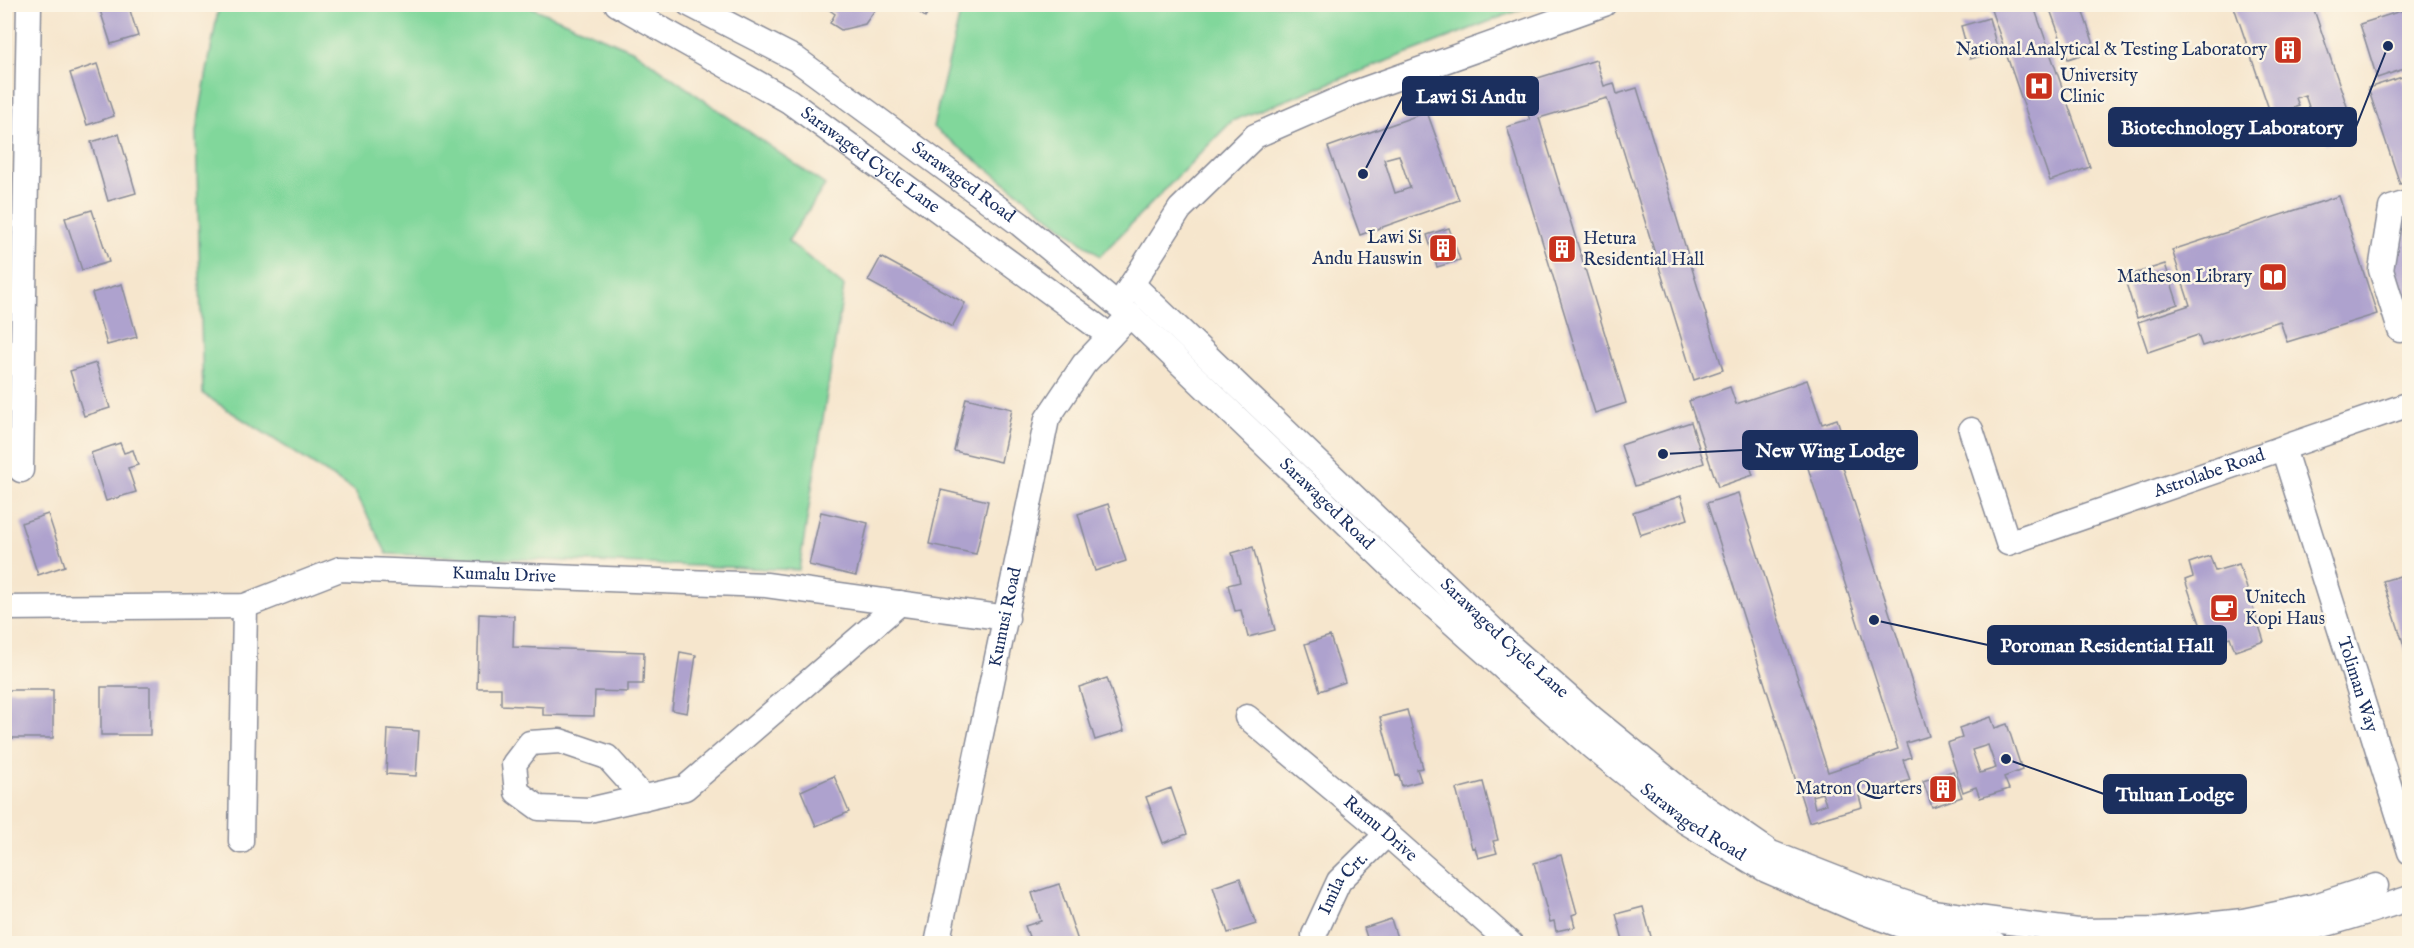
<svg xmlns="http://www.w3.org/2000/svg" width="2414" height="948" font-family="'IM FELL English',serif">
	<rect width="100%" height="100%" fill="#fcf5e5"/>
	<filter id="ink" filterUnits="userSpaceOnUse"><feTurbulence type="fractalNoise" baseFrequency=".0167" numOctaves="2"/><feDisplacementMap in="SourceGraphic" scale="12" xChannelSelector="R" yChannelSelector="G"/><feConvolveMatrix kernelMatrix="1 2 1 2 8 2 1 2 1" color-interpolation-filters="sRGB"/></filter>
	<filter id="wash" filterUnits="userSpaceOnUse"><feTurbulence type="fractalNoise" baseFrequency=".008" numOctaves="4" result="noise"/><feDisplacementMap in="SourceGraphic" scale="24" xChannelSelector="R" yChannelSelector="G"/><feGaussianBlur stdDeviation="1.35" result="paint"/><feColorMatrix in="noise" values="0 0 0 0 0 0 0 0 0 0 0 0 0 0 0 0 0 1.4 0 .05"/><feComposite in="paint" operator="in"/></filter>
	<g filter="url(#wash)">
		<rect width="100%" height="100%" fill="#f6e6cd"/>
		<path fill="#81d79b" stroke="#4e837c" stroke-width="1.5" d="M219 5H526L634 51 825 185 788 241 844 286 799 570 387 554 355 491 203 394 196 132Z
			M962 5V4L1532 5 1232 121 1100 256 933 127Z"/>
		<g id="blocks">
			<path fill="#aea2ce" fill-rule="evenodd" d="M98 4H128L138 36 111 44Z
				M821 4H879L865 24 841 30 830 23 835 14Z
				M908 4H934L925 17Z
				M1989 4H2033L2090 167 2050 181Z
				M2048 4H2080L2096 50 2068 59Z
				M2233 4H2312L2351 118 2335 124 2340 139 2326 144 2321 128 2315 125 2305 95 2296 98 2299 106 2271 115Z
				M2410 8V67L2377 78 2360 24Z
				M1989 18 1998 51 1970 59 1961 26Z
				M1596 60 1604 86 1614 83 1617 94 1637 88 1723 370 1694 380 1607 98 1539 118 1626 403 1595 413 1507 127 1530 120 1527 112 1534 110 1525 82Z
				M97 64 114 116 87 125 70 73Z
				M2402 77 2410 100V181L2400 184 2368 88Z
				M1427 112 1459 200 1360 235 1328 147ZM1399 155 1410 188 1395 193 1384 159Z
				M119 134 136 193 108 201 91 142Z
				M2339 196 2377 314 2287 342 2280 321 2202 346 2198 335 2148 352 2138 322 2190 305 2172 250Z
				M2410 208V322L2385 262 2400 211Z
				M92 210 109 262 82 270 65 218Z
				M1449 228 1460 260 1437 267 1427 235Z
				M881 257 965 303 952 327 868 281Z
				M2165 264 2178 304 2137 318 2124 277Z
				M122 284 137 337 107 345 92 293Z
				M96 363 110 408 84 416 70 371Z
				M1807 380 1822 424 1837 419 1846 447 1809 460 1799 432 1745 451 1753 475 1718 487 1689 401 1730 387 1736 404Z
				M966 398 1012 409 1001 462 954 451Z
				M1691 422 1704 463 1635 486 1621 445Z
				M120 443 124 453 133 450 138 465 128 468 136 492 106 501 91 453Z
				M1840 458 1929 736 1906 743 1911 757 1903 760 1910 780 1859 796 1862 807 1809 822 1707 503 1738 493 1828 772 1898 749 1808 468ZM1822 793 1826 804 1815 808 1812 796Z
				M941 490 988 501 976 554 929 544Z
				M1681 496 1688 519 1640 535 1633 512Z
				M1108 504 1126 561 1095 571 1078 514Z
				M821 512 868 523 856 576 809 565Z
				M48 514 65 566 38 575 21 523Z
				M1253 547 1275 630 1248 637 1241 610 1235 611 1228 585 1240 582 1232 553Z
				M2210 556 2215 571 2239 564 2264 641 2235 651 2230 637 2207 644 2185 580 2193 577 2189 563Z
				M2410 573V661H2409L2383 581Z
				M479 614 514 616 513 647 644 652 643 684H628V692L595 691 594 716 543 715V707L501 705V688H477Z
				M1330 636 1345 682 1320 691 1305 644Z
				M680 652 696 655 687 713 672 710Z
				M1107 678 1124 731 1095 740 1079 687Z
				M101 687H150V735H101Z
				M4 690H53V738H5Z
				M1407 710 1423 768 1417 769 1421 781 1402 786 1399 775 1396 776 1380 717Z
				M1991 717 1995 728 2007 724 2022 770 2004 777 2009 789 1980 798 1976 787 1963 792 1947 743 1962 738 1959 728ZM1988 745 1996 768 1980 773 1972 750Z
				M388 729 419 731 416 776 386 774Z
				M1953 771 1962 797 1932 807 1923 781Z
				M834 776 849 812 816 826 801 791Z
				M1483 782 1498 840 1493 841 1497 853 1478 858 1475 847 1472 848 1456 789Z
				M1171 788 1187 834 1163 843 1146 797Z
				M1561 855 1577 913 1572 915 1575 927 1556 931 1554 921 1550 922 1534 863Z
				M1240 878 1256 924 1228 933 1213 887Z
				M1059 884 1079 944H1046L1044 938 1031 942 1025 926 1041 921 1032 893Z
				M1643 907 1653 944H1624L1616 914Z
				M1391 919 1399 944H1369L1364 928Z"/>
		</g>
	</g>
	<g filter="url(#ink)">
		<use href="#blocks" fill-opacity="0" stroke="#888a96" stroke-width="1.5"/>
		<g fill="none" stroke-linecap="round" stroke-linejoin="round">
			<g stroke="#888a96" stroke-width="27">
				<g id="minor">
					<path id="s1" d="M617 4 789 101 1110 336"/>
					<path id="s2" d="M689 4 796 59 1020 224 1130 315 1417 591 1592 747 1686 822 1766 870 1858 910 1925 934 1995 944"/>
					<path id="s3" d="M1132 284 1510 646 1592 718 1683 792 1771 853 1863 889 1932 912"/>
					<path d="M1123 298 1180 209 1255 136 1349 95 1604 4"/>
					<path d="M2400 330 2381 270 2391 208 2410 202"/>
					<path id="s4" d="M1971 430 2008 543 2410 404"/>
					<path id="s5" d="M2283 448 2410 852"/>
					<path d="M21 470 29 4"/>
					<path id="s6" d="M4 608 245 606 340 569 766 585 1007 618"/>
					<path id="s7" d="M1247 717 1387 834 1511 944"/>
					<path d="M644 798 607 757 560 741 530 743 514 764 517 792 539 808 589 810 685 788 900 603"/>
					<path d="M241 841 245 606"/>
					<path d="M1927 927 1932 912 2078 931 2159 930 2243 921 2315 906 2376 886"/>
					<path id="s8" d="M937 944 1047 419 1084 364 1130 315"/>
					<path id="s9" d="M1316 944 1314 935 1339 881 1387 834"/>
					<path d="M2226 944C2289 937 2350 918 2410 898"/>
				</g>
			</g>
			<use href="#minor" stroke="#fff" stroke-width="24"/>
		</g>
	</g>
	<defs>
		<g id="building-square" transform="scale(1.5)"><rect x="-9" y="-9" width="18" height="18" rx="4" fill="#c8321e" stroke="#fcf5e5"/><path d="M-4-6H4V6H1V3H-1V6H-4ZM-2.5-4.3h1.7v1.8h-1.7ZM.8-4.3h1.7v1.8H.8ZM-2.5-1h1.7V.8h-1.7ZM.8-1h1.7V.8H.8Z" fill="#fff"/></g>
		<g id="hospital-square" transform="scale(1.5)"><rect x="-9" y="-9" width="18" height="18" rx="4" fill="#c8321e" stroke="#fcf5e5"/><path d="M-5-5h3v3.5h4V-5h3V5h-3V1.5h-4V5h-3Z" fill="#fff"/></g>
		<g id="library-square" transform="scale(1.5)"><rect x="-9" y="-9" width="18" height="18" rx="4" fill="#c8321e" stroke="#fcf5e5"/><path d="M-6-4Q-3-5.5-.7-3.5V5Q-3 3-6 4ZM6-4Q3-5.5 .7-3.5V5Q3 3 6 4Z" fill="#fff"/></g>
		<g id="cafe-square" transform="scale(1.5)"><rect x="-9" y="-9" width="18" height="18" rx="4" fill="#c8321e" stroke="#fcf5e5"/><path d="M-5.5-4.5H6V0H3Q3 3.5 0 3.5H-2.5Q-5.5 3.5-5.5 0ZM3-3.2v2h1.7v-2ZM-6 4.5H4V6H-6Z" fill="#fff"/></g>
	</defs>
	<g fill-rule="evenodd">
		<use href="#building-square" x="2288" y="50"/>
		<use href="#hospital-square" x="2039" y="86"/>
		<use href="#building-square" x="1443" y="248"/>
		<use href="#building-square" x="1562" y="249"/>
		<use href="#library-square" x="2273" y="277"/>
		<use href="#cafe-square" x="2224" y="608"/>
		<use href="#building-square" x="1943" y="789"/>
	</g>
	<g text-anchor="middle" dominant-baseline="central" stroke-width="5" stroke-linejoin="round" paint-order="stroke">
		<g font-size="18" fill="#1b2f5e" stroke="#fcf5e5" text-anchor="end">
			<text x="2267" y="50">National Analytical &amp; Testing Laboratory</text>
			<text x="2060" y="76" text-anchor="start">University<tspan x="2060" dy="21">Clinic</tspan></text>
			<text x="1422" y="238">Lawi Si<tspan x="1422" dy="21">Andu Hauswin</tspan></text>
			<text x="1583" y="239" text-anchor="start">Hetura<tspan x="1583" dy="21">Residential Hall</tspan></text>
			<text x="2252" y="277">Matheson Library</text>
			<text x="2245" y="598" text-anchor="start">Unitech<tspan x="2245" dy="21">Kopi Haus</tspan></text>
			<text x="1922" y="789">Matron Quarters</text>
		</g>
		<g font-size="18" fill="#1b2f5e" stroke="#fcf5e5">
			<text stroke="none"><textPath href="#s1" startOffset="298">Sarawaged Cycle Lane</textPath></text>
			<text stroke="none"><textPath href="#s2" startOffset="328">Sarawaged Road</textPath></text>
			<text stroke="none"><textPath href="#s4" startOffset="332">Astrolabe Road</textPath></text>
			<text stroke="none"><textPath href="#s2" startOffset="814">Sarawaged Road</textPath></text>
			<text stroke="none"><textPath href="#s6" startOffset="507">Kumalu Drive</textPath></text>
			<text stroke="none"><textPath href="#s8" startOffset="334">Kumusi Road</textPath></text>
			<text stroke="none"><textPath href="#s3" startOffset="514">Sarawaged Cycle Lane</textPath></text>
			<text stroke="none"><textPath href="#s5" startOffset="248">Toliman Way</textPath></text>
			<text stroke="none"><textPath href="#s2" startOffset="1300">Sarawaged Road</textPath></text>
			<text stroke="none"><textPath href="#s7" startOffset="174">Ramu Drive</textPath></text>
			<text stroke="none"><textPath href="#s9" startOffset="69">Imila Crt.</textPath></text>
		</g>
	</g>
	<path fill="none" stroke="#1b2f5e" stroke-width="2" d="M1363 174L1403 96M2388 46L2356 127M1663 454L1743 450M1874 620L1988 645M2006 759L2104 794"/>
	<g fill="#1b2f5e" stroke="#fcf5e5" stroke-width="2">
		<circle cx="1363" cy="174" r="6"/>
		<circle cx="2388" cy="46" r="6"/>
		<circle cx="1663" cy="454" r="6"/>
		<circle cx="1874" cy="620" r="6"/>
		<circle cx="2006" cy="759" r="6"/>
	</g>
	<g fill="#1b2f5e" stroke="#1b2f5e" stroke-width="2">
		<rect x="1403" y="77" width="135" height="38" rx="6"/>
		<rect x="2109" y="108" width="247" height="38" rx="6"/>
		<rect x="1743" y="431" width="174" height="38" rx="6"/>
		<rect x="1988" y="626" width="238" height="38" rx="6"/>
		<rect x="2104" y="775" width="142" height="38" rx="6"/>
	</g>
	<g font-size="20" text-anchor="middle" font-weight="bold" fill="#fff">
		<text x="1471" y="103">Lawi Si Andu</text>
		<text x="2232" y="134">Biotechnology Laboratory</text>
		<text x="1830" y="457">New Wing Lodge</text>
		<text x="2107" y="652">Poroman Residential Hall</text>
		<text x="2175" y="801">Tuluan Lodge</text>
	</g>
	<rect width="2414" height="948" fill="none" stroke="#fcf5e5" stroke-width="24"/>
</svg>
